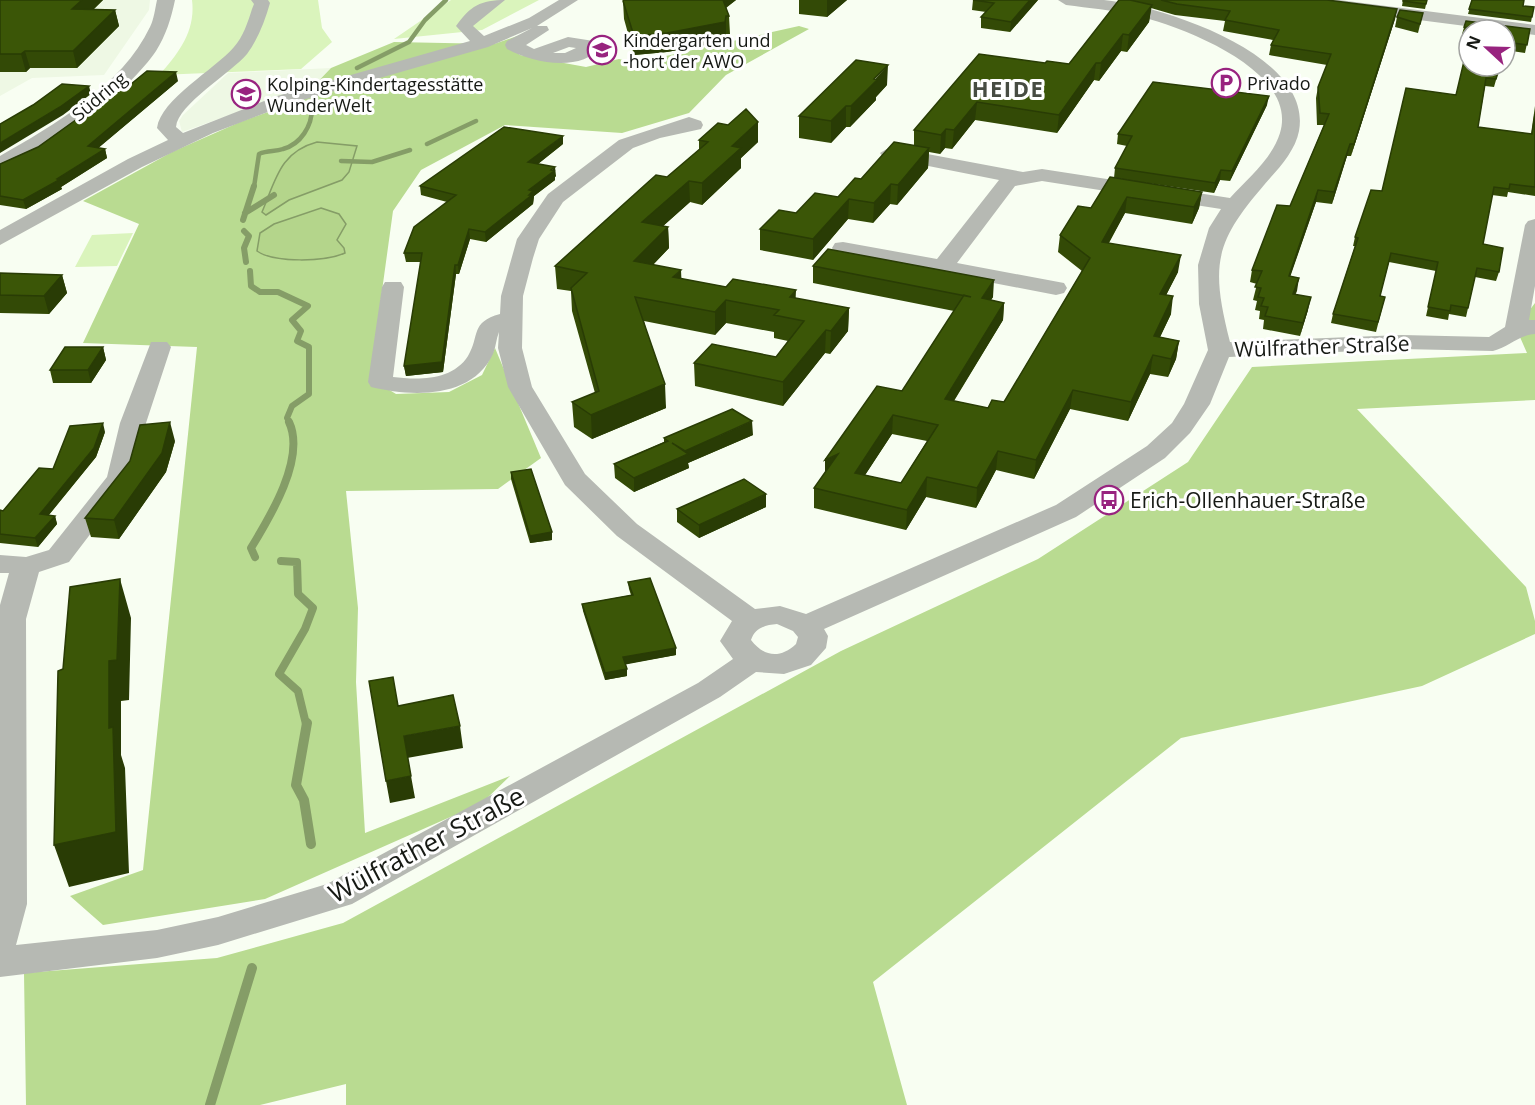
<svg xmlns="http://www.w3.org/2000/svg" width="1535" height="1105" font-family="'Open Sans',sans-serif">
	<rect width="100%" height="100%" fill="#f8fef2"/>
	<path fill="#eef8e4" d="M0 0H150L149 10 104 75 32 78 0 96Z
		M331 68 312 86 182 132 179 121 183 115 228 73Z"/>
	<path fill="#daf4bc" d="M192 0H318L322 28 332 42 301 69 159 75C178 54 196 31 192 0Z
		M451 0H539L482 30 394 39Z
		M133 233 117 266 75 267 92 235Z"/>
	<path fill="#b9db91" d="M799 26 809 29 726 75 689 113 622 133 505 125 421 170 393 211 370 378 396 394 449 392 482 375 495 348 541 458 498 489 346 491 358 608 356 682 365 833 510 776 482 803 265 899 103 925 70 896 143 870 197 347 83 343 139 224 83 201 172 152 240 122 299 101 331 68 394 42 494 44 540 28 509 45 520 55 586 67 619 59 639 64 657 58Z
		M1535 303V400L1357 409 1526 587 1535 621V634L1422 686 1181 738 873 982 907 1105H346V1084L260 1105H26L24 973 217 958 343 923 841 651 1038 559 1188 462 1252 367 1527 353 1516 328Z"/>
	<path fill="#b4d58b" stroke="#859d67" stroke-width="1.5" d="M317 142 357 146 349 172 342 180 289 200 266 215 262 212C276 179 280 152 317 142Z
		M321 208 339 214 346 224 337 240 344 248 345 253C325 262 274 263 257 251L260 233 274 224Z"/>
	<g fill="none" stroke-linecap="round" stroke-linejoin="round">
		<path stroke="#859d67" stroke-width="4.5" d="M357 68 409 42 425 20 446 0
			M427 144 476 121
			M341 161 372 162 410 150
			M254 187 259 154C268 150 275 152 283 149 301 144 312 126 312 108"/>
		<path stroke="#859d67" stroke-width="6" d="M245 213 274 195
			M243 220 254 186
			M244 231 249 236 244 248 246 262
			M250 271 251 286 260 292H278L308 306 292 320 301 331 297 341 309 347V394L292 406 287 418 290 424"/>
		<path stroke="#859d67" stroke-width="8" d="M255 557 251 548C270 517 306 458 289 422
			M281 561 297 562 298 594 313 608 305 629 279 674 298 691 306 724"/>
		<path stroke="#859d67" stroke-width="10" d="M307 723 296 785 304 800 311 844
			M210 1105 252 968"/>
		<path fill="#b6b9b3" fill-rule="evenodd" d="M251 0H268L270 3C265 21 258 39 247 54 231 73 178 104 176 127L183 133 277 96 470 41 456 26C470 6 481 0 505 0L473 26 484 36 529 18 559 0H578L537 26H547L549 30 526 45 534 49 568 37 600 42 602 46C581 73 533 63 507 49L505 45 507 41 532 28 488 47 289 104 213 133 142 167 0 245V230L128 159 168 140 157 128C161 99 214 70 234 47 243 37 248 22 252 9L254 4ZM569 47 576 48 565 53H553Z
			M1058 0C1073 0 1089 0 1104 0 1162 6 1313 54 1299 131 1296 148 1282 165 1271 177 1216 240 1209 260 1230 342L1402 335 1489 337 1505 327 1525 225 1528 221 1535 219V286L1529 320H1535V334C1519 335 1509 347 1493 351L1402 349 1229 357 1210 404 1190 433 1165 458 1076 517 824 629 828 636 826 648 811 665 784 674 756 672 720 697 352 904 218 945 157 958 0 977V605L9 573H0V555L26 557 49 550 107 477 120 423 151 342H167L171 347 146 423 133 478 69 562 39 572 26 619 27 904 16 945 157 930 218 917 327 884 698 683 733 659 720 641 732 621 617 536 565 485 508 387 498 348 499 332C496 339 496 347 493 354 472 399 412 397 371 387L368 382 382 287 385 282H401L404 287 393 377C418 380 452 381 468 356 480 336 470 322 500 314L501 296 517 239 548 194 619 140 689 117 701 121 703 125 701 129 660 138 633 148 563 202 539 239 533 258 523 296 522 348 532 387 585 474 637 524 755 609 780 606 806 614 1056 505 1147 446 1172 423 1184 404 1208 350 1199 304 1198 265 1209 228 1221 209 1042 181 1015 186 957 263 1064 283 1067 288 1064 293 1056 295 843 254 835 253 832 248 835 243 843 242 937 259 999 180 883 157 880 153 890 147 1023 172 1042 169 1230 198C1247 179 1272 159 1280 133 1299 70 1181 26 1134 15 1112 10 1089 8 1066 5ZM777 624 793 631 798 637 796 644C780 659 764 657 751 640 755 628 765 625 777 624Z
			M1294 0H1339L1535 25V35L1302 5Z"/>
		<path fill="#b6b9b3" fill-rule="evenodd" d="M157 0H175C171 19 166 35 156 51 132 88 42 161 0 172V156C54 125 122 86 150 27 154 19 155 9 157 0Z"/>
	</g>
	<path fill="#334a06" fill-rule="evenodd" d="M0 0H103L94 9 115 10 119 26 77 68H30L26 72H0Z
		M624 0H736L726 8 729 16 730 34H726V41L667 52 634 55 624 19 623 1Z
		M799 0H847L827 17 799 14Z
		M973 0H1038L1010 32 981 28V17L986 12 972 10Z
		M1119 0H1327L1397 9 1395 19 1351 156H1347L1332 204 1316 202 1290 276 1299 278 1295 294 1308 310 1300 336 1263 329 1264 320 1259 319 1260 311 1255 310 1257 301 1253 300 1257 284 1250 282 1252 270 1290 206 1324 125H1317L1316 98 1318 87 1327 65 1269 55 1271 45 1273 40 1223 31 1225 21 1175 15 1151 8 1149 22 1127 52 1121 51 1099 81 1094 80 1057 133 975 120 952 149 945 148 940 154 929 152 928 168 897 205 890 204 873 223 848 219 813 260 760 250V229L796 213 838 197 861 179 914 145V130L1045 63 1069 64Z
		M1403 0H1427L1425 9 1402 6Z
		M1472 0 1523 6 1532 17 1531 22 1468 14Z
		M1423 13 1418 33 1395 27 1397 17Z
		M1466 21 1530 29 1525 53 1505 50V30H1469V35L1462 34Z
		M1500 66 1494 87 1485 86 1478 127 1531 134 1535 106V196L1508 192 1507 197 1492 195 1483 244 1499 272 1496 281 1475 277 1466 317 1449 314 1448 320 1426 316 1436 271 1389 262 1380 296 1385 297 1376 332 1331 323 1333 314 1355 246H1353L1355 237 1382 191 1456 95Z
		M178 81 98 148 105 149 107 158 61 187 62 189 26 209 0 205V164L38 147 125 89Z
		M887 85 876 97V100L850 127H846L831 143 799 138V116Z
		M1267 105 1230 181 1220 180 1214 193 1114 178 1115 168 1127 146 1117 144 1118 134Z
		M758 122V142L741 158V168L702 205 690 202 663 226 668 227 669 248 653 265 681 279 849 308 848 331 830 354 825 353 783 406 695 386 694 363 776 357 788 341 774 338V332L726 323 715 335 644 321 666 408 592 439 574 427 572 402 595 393 572 311 571 291 557 289 555 266 667 177 699 150V140L728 125Z
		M563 144 538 164 556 176 555 177V180L534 196 533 204 486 242 470 239 459 274H456L443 372 406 376 404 366 421 262H406L404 253 447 202 421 195 420 186Z
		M1110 177 1202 192 1199 208 1192 224 1125 213 1109 243 1178 272 1166 295 1171 314 1160 337 1179 341 1176 359 1168 377 1150 374 1128 421 1070 409 1034 479 996 470 976 508 926 497 906 530 814 508V488L902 391 954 311 813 283V266L993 297 991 300 1004 303 1003 320 954 401 988 408 1004 402 1082 271 1058 252 1060 235 1091 208ZM892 434 927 441 901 483 865 475Z
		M0 273 62 275 67 293 49 314 0 313Z
		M103 347 106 360 91 383H53L50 370Z
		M105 432 96 457 49 515 55 516 57 524 38 547 0 543V510L3 511 53 469Z
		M753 435 688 463 689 468 634 492 615 478 614 464 664 442V438Z
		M175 441 166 472 119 539 91 537 85 518Z
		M511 472 552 532V540L530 543 511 479Z
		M766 507 699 538 677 522V509Z
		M628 582 676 655 625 664 627 676 605 680 583 611 582 604 631 595 629 589Z"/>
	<path fill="#293c05" d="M82 0H103L76 26 72 9Z
		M720 0H736L720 12Z
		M827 0H847L827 17Z
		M1030 0H1038L1010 32 1011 22Z
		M1152 5 1149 22 1127 52 1129 35Z
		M1397 9 1395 19 1351 156 1354 144Z
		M115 10 119 26 77 68 73 51Z
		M726 16V41L667 52 634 55V36Z
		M1123 34 1121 51 1099 81 1101 63Z
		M25 51 30 68 26 72 21 54Z
		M1096 63 1094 80 1057 133 1059 115Z
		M888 65 887 85 876 97V100L850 127 851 106Z
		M176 72 178 81 90 155 88 146Z
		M89 86 91 94 63 115 0 153V143Z
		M1269 96 1267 105 1230 181 1232 171Z
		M977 102 975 120 952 149 954 130Z
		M846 106V127L831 143V121Z
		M758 122V142L741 158V168L702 205V183L732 146Z
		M946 129 945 148 940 154 941 135Z
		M563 136V144L529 171 528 162Z
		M1350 144 1347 156 1332 204 1334 192Z
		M929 148 928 168 897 205 898 185Z
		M105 149 107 158 61 187 62 189 26 209 23 200Z
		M555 167 556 176 555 177V180L534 196 533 204 486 242 485 232Z
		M1221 170 1220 180 1214 193 1215 183Z
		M689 181 690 202 643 244 642 222Z
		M891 184 890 204 873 223 874 203Z
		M1318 190 1316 202 1286 289 1289 276Z
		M1202 192 1199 208 1192 224 1194 207Z
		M1127 197 1125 213 1100 258 1102 242Z
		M849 199 848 219 813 260V239Z
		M668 227 669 248 635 283 634 261Z
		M469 229 470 239 459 274 458 265Z
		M1181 255 1178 272 1158 311 1160 294Z
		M455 265 456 274 443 372 406 376 404 366Z
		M681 270 682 292 673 277Z
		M62 275 67 293 49 314 44 296Z
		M1299 278 1297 291 1290 307 1293 294Z
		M994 280 993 297 980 316 982 298Z
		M796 290 795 313 790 297Z
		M1173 296 1171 314 1152 354 1154 336Z
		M1311 297 1308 310 1300 336 1303 323Z
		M726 300V323L715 335V312Z
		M1004 303 1003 320 943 418 945 399Z
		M849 308 848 331 830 354 831 331Z
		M826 330 825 353 783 406V382Z
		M1179 341 1176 359 1168 377 1171 359Z
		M103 347 106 360 91 383 88 370Z
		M1153 355 1150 374 1128 421 1131 402Z
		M665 384 666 408 592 439 591 415Z
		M1073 390 1070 409 1034 479 1036 460Z
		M893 415 892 434 854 492 855 473Z
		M752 421 753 435 688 463 689 468 634 492V478L685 451Z
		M170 422 175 441 166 472 119 539 114 520Z
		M103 423 105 432 96 457 42 523 40 514Z
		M998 451 996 470 976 508 977 488Z
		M838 454 825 479V460Z
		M927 477 926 497 906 530 907 510Z
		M766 494V507L699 538V525Z
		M55 516 57 524 38 547 35 538Z
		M552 532V540L530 543V536Z
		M120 579 131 618 129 700 121 701V755L125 768 129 873 69 887 54 845 109 661Z
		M676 648V655L623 665V657Z
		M627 669V676L605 680V673Z
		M460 726 463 748 407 758 404 736Z
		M411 776 415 798 390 803 386 781Z"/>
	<path fill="#3b5607" stroke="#293c05" stroke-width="1.5" fill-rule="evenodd" d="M0 0H82L72 9 115 10 73 51H25L21 54H0Z
		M624 0H723L729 16H726L725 22 667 33 634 36 623 1Z
		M973 0H1030L1011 22 981 17 994 3Z
		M1119 0H1130L1152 5 1129 35 1123 34 1101 63H1096L1059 115 977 102 954 130 946 129 941 135 914 130 979 54 1045 63 1047 61 1069 64Z
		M1161 0H1327L1397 9 1354 144H1350L1334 192 1318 190 1289 276 1299 278 1293 294 1311 297 1303 323 1265 316 1268 307 1261 306 1264 298 1258 297 1261 288 1255 287 1262 271 1252 270 1277 205 1290 206 1329 114 1320 113 1318 87 1331 54 1271 45 1279 30 1225 20 1230 11 1177 4Z
		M1403 0H1427L1426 4 1403 1Z
		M1472 0H1524L1523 6 1534 7 1532 17 1469 9Z
		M1400 10 1423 13 1420 24 1397 17Z
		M1466 21 1530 29 1527 45 1507 42 1505 49V30H1471L1472 28 1464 27Z
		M1469 40V66H1500L1496 79 1486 78 1478 127 1532 134 1535 114V187L1510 184 1509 189 1494 187 1483 244 1503 248 1499 272 1477 268 1468 308 1451 305 1450 311 1428 307 1438 262 1391 253 1380 296 1385 297 1378 322 1333 314 1358 238 1355 237 1371 190 1382 191 1406 88 1456 95Z
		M856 60 888 65 874 79 877 80 851 106H846L831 121 799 116Z
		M147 71 176 72 88 146 105 149 57 179 59 180 23 200 0 196V164L38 147 84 114 115 88 125 89Z
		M1153 82 1269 96 1232 171 1221 170 1215 183 1115 168 1132 136 1118 134Z
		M62 84 89 86 60 107 0 143V124L33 105Z
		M746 109 758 122 732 146 741 148 702 183 689 181 642 222 668 227 634 261 681 270 673 277 726 287 733 279 796 290 790 297 849 308 831 331 826 330 783 382 694 363 712 344 776 357 804 321 774 315 779 310 726 300 715 312 635 297 665 384 591 415 572 402 599 391 571 288 587 273 555 266 656 175 667 177 708 142 699 140 718 123 728 125Z
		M504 127 563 136 528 162 555 167 551 170 554 171 529 190 533 191 529 195H532L485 232 469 229 458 265H455L442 362 404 366 422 253H404L414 227 456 195 420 186Z
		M894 142 929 148 898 185 891 184 874 203 849 199 813 239 760 229 779 210 796 213 815 193 838 197 855 178 861 179Z
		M1110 177 1202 192 1194 207 1127 197 1102 242 1181 255 1160 294 1173 296 1154 336 1179 341 1171 359 1153 355 1131 402 1073 390 1036 460 998 451 977 488 927 477 907 510 814 488 838 454 825 460 877 386 902 391 964 295 971 297 813 266 828 249 994 280 982 298 1004 303 945 399 988 408 992 400 1004 402 1090 258 1060 235 1078 206 1091 208ZM893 415 938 425 901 483 855 473Z
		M0 273 62 275 44 296 0 295Z
		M65 347H103L88 370H50Z
		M732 409 752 421 685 451 672 443 688 454 634 478 614 464 668 441 664 438Z
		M170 422 162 453 114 520 85 518 130 461 140 425Z
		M103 423 94 448 40 514 55 516 35 538 0 534V510L3 511 39 468 53 469 70 426Z
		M531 469 552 532 530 536 511 472Z
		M744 479 766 494 699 525 677 509Z
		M650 578 676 648 623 657 627 669 605 673 582 604 633 595 628 582Z
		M120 579 117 660 109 661V728L113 727 116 832 54 845 58 671 63 669 70 587Z
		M393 677 398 706 453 695 460 726 404 736 411 776 386 781 369 681Z"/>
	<defs>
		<g id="school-ring" transform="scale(1.5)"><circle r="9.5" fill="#fff" stroke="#98237f" stroke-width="1.5"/><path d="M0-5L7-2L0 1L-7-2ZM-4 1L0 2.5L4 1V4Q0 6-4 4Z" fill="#98237f"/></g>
		<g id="parking-ring" transform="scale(1.5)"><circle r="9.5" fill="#fff" stroke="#98237f" stroke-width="1.5"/><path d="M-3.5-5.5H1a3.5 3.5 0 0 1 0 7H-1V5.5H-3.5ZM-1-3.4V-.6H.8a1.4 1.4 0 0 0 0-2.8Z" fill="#98237f"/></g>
		<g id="bus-ring" transform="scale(1.5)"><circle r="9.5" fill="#fff" stroke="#98237f" stroke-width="1.5"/><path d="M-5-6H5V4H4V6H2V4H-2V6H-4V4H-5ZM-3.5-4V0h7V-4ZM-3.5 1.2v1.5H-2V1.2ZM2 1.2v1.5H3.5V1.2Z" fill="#98237f"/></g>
	</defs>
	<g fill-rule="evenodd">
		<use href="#school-ring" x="602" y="50"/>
		<use href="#parking-ring" x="1226" y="83"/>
		<use href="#school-ring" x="246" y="94"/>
		<use href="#bus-ring" x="1109" y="500"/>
	</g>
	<g text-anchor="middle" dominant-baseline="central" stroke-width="6" stroke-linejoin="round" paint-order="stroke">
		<g font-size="18" fill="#161914" stroke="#fff" text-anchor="start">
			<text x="623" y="40">Kindergarten und<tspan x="623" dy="21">-hort der AWO</tspan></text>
			<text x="1247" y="83">Privado</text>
			<text x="267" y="84">Kolping-Kindertagesstätte<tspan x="267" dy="21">WunderWelt</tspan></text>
		</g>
		<g font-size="18" fill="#161914" stroke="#fff">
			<text transform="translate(99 96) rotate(-40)">Südring</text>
		</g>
		<g font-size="21" fill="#161914" stroke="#fff">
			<text transform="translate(1322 346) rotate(-2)">Wülfrather Straße</text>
		</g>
		<g font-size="21" fill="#161914" stroke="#fff" text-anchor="start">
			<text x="1130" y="500">Erich-Ollenhauer-Straße</text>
		</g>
		<g font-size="22" font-weight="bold" letter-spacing="1.5" fill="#474c42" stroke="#fff">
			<text x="1008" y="88">HEIDE</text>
		</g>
		<g font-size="26" fill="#161914" stroke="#fff">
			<text transform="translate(426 844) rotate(-28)">Wülfrather Straße</text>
		</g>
	</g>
	<g transform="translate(1487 48) rotate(292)"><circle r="28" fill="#ffffff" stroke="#a2a3a1" stroke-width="1.5"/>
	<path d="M0-4.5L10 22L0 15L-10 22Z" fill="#98237f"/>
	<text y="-9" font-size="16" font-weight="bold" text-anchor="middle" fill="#161914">N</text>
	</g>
</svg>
